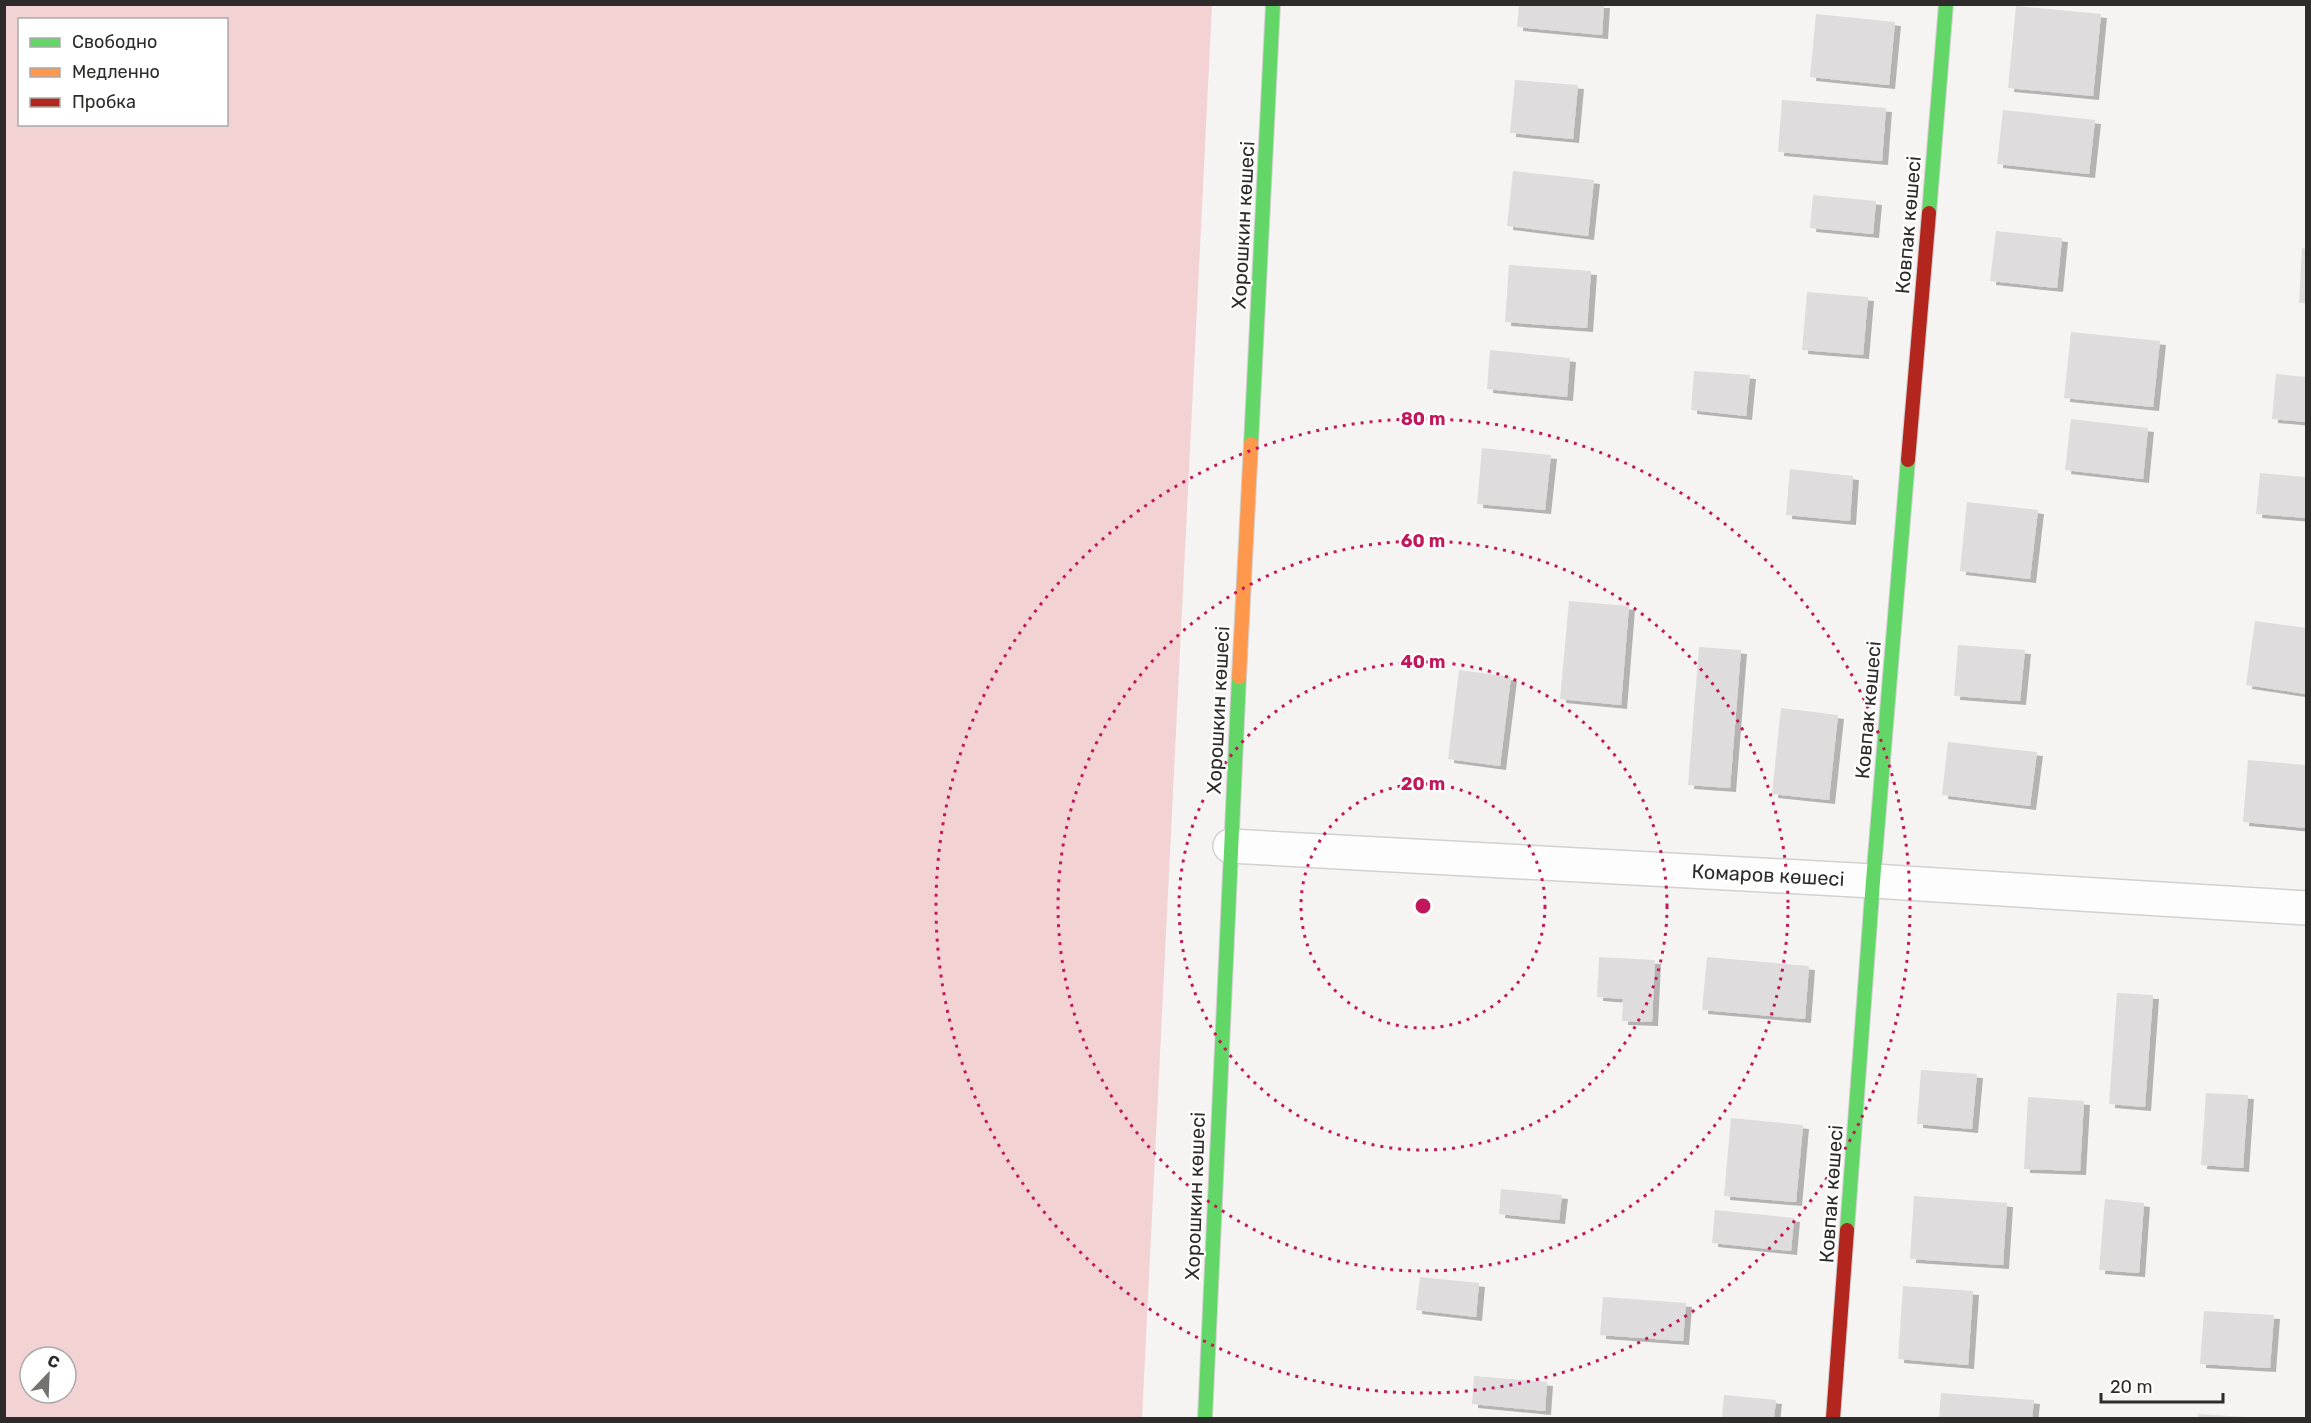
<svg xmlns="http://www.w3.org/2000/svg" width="2311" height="1423" font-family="Rubik,sans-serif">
	<defs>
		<filter id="shadow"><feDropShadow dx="6" dy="4" stdDeviation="0" flood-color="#0004"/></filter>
	</defs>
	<rect width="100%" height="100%" fill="#f6f4f3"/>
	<path fill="#f2d2d3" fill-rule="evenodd" d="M5 4 1212 5 1142 1418H5ZM20 20H226V124H20ZM30 1357H66V1393H30Z"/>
	<path fill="#dedcdc" filter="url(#shadow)" d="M1519 4H1604L1602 35 1517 27Z
		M2016 6 2101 14 2093 96 2008 88Z
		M1816 14 1895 22 1889 85 1810 77Z
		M1515 80 1578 85 1573 139 1510 133Z
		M1782 100 1886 108 1882 161 1778 152Z
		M2003 110 2095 120 2089 174 1997 164Z
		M1513 171 1594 180 1588 236 1507 226Z
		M1813 195 1876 201 1873 234 1810 228Z
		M1996 231 2062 238 2057 288 1990 281Z
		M2302 248 2306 249V303H2299Z
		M1509 265 1591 271 1587 328 1505 322Z
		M1807 292 1868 297 1863 355 1802 350Z
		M2071 332 2160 341 2153 407 2064 398Z
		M1490 350 1570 358 1567 397 1487 389Z
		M1694 371 1750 375 1746 416 1691 410Z
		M2276 374 2306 377V422L2272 419Z
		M2071 419 2148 428 2143 479 2065 470Z
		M1482 448 1551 455 1545 510 1477 504Z
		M1790 469 1853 476 1850 521 1786 515Z
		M2260 473 2306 477V518L2256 514Z
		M1967 502 2038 510 2030 579 1960 571Z
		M1569 601 1629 606 1621 705 1560 699Z
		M2255 621 2306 628V694L2246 685Z
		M1958 645 2025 650 2020 701 1954 696Z
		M1699 647 1741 650 1730 788 1688 785Z
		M1459 670 1511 677 1500 766 1448 759Z
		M1781 708 1838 715 1829 800 1772 794Z
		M1948 742 2037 752 2030 806 1942 795Z
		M2248 760 2306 765V828L2243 822Z
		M1599 957 1655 960 1652 1022 1622 1021 1623 999 1597 997Z
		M1707 957 1809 966 1805 1019 1702 1010Z
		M2117 993 2153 995 2145 1107 2109 1104Z
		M1921 1070 1977 1074 1972 1129 1917 1124Z
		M2206 1093 2248 1095 2243 1168 2201 1165Z
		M2028 1097 2084 1101 2080 1171 2024 1169Z
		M1731 1118 1803 1125 1796 1202 1724 1196Z
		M1501 1189 1562 1195 1559 1220 1499 1214Z
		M1914 1196 2007 1203 2003 1265 1910 1259Z
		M2105 1199 2144 1203 2139 1273 2099 1270Z
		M1715 1210 1794 1218 1791 1251 1712 1243Z
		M1420 1277 1479 1283 1476 1317 1416 1310Z
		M1903 1286 1973 1291 1968 1365 1898 1359Z
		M1603 1297 1686 1303 1683 1341 1600 1335Z
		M2204 1311 2274 1315 2270 1368 2200 1364Z
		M1474 1376 1547 1382 1545 1411 1472 1404Z
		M1941 1393 2034 1400 2032 1418H1939Z
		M1724 1395 1776 1400 1774 1418H1722Z
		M2198 1414 2245 1417V1418H2198Z"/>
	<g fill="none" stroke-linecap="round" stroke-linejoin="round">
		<g stroke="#d2d1d0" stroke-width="36">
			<path id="street" d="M1230 846 1873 881 2306 908"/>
		</g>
		<g stroke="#d2d1d0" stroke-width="16">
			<path id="fast" d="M1929 213 1946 4
				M1251 444 1273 4
				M1847 1230 1873 881 1908 460
				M1205 1418 1239 677"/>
		</g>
		<g stroke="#d2d1d0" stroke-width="16">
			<path id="slow" d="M1239 677 1251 444"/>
		</g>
		<g stroke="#d2d1d0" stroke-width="16">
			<path id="jam" d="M1908 460 1929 213
				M1833 1418 1847 1230"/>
		</g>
		<use href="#street" stroke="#fefdfd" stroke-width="33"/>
		<use href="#fast" stroke="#63d668" stroke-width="14"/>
		<use href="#slow" stroke="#ff974d" stroke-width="14"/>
		<use href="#jam" stroke="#b3261e" stroke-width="14"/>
	</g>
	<g fill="none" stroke="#c2185b" stroke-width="3" stroke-dasharray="3 6">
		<circle cx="1423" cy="906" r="122"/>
		<circle cx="1423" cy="906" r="244"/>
		<circle cx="1423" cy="906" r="365"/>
		<circle cx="1423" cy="906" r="487"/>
	</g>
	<g text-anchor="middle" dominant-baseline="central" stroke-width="4.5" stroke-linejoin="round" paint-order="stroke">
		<g font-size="20" fill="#2d2c2b" stroke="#fff">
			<text transform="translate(1243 225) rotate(-87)">Хорошкин көшесі</text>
			<text transform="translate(1908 225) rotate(-85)">Ковпак көшесі</text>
			<text transform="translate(1218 710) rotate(-87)">Хорошкин көшесі</text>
			<text transform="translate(1868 710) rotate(-85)">Ковпак көшесі</text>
			<text transform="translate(1768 875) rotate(3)">Комаров көшесі</text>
			<text transform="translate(1831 1194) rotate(-86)">Ковпак көшесі</text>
			<text transform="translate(1195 1196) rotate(-88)">Хорошкин көшесі</text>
		</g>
	</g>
	<circle cx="1423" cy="906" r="9" fill="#c2185b" stroke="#fff" stroke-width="3"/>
	<g font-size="18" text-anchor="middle" font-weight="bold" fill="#c2185b" stroke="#fff" stroke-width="4.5" stroke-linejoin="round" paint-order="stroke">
		<text x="1423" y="425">80 m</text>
		<text x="1423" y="547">60 m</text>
		<text x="1423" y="668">40 m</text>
		<text x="1423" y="790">20 m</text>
	</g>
	<rect width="2311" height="1423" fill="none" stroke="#2d2c2b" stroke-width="12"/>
	<rect x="18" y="18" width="210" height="108" fill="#ffffff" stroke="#ababaa" stroke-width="1.5"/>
	<rect x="30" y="38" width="30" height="9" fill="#63d668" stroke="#ababaa" stroke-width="1.5"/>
	<text x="72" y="48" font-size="18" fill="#2d2c2b">Свободно</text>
	<rect x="30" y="68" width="30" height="9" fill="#ff974d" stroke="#ababaa" stroke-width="1.5"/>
	<text x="72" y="78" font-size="18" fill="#2d2c2b">Медленно</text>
	<rect x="30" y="98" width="30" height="9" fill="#b3261e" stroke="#ababaa" stroke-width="1.5"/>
	<text x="72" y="108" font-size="18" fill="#2d2c2b">Пробка</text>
	<g transform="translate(48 1375) rotate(23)"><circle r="28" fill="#ffffff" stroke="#ababaa" stroke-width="1.5"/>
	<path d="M0-4.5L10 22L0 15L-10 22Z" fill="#737271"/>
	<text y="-9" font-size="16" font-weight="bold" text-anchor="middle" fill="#2d2c2b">С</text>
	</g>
	<path d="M2101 1393v9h122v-9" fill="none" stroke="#2d2c2b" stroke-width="3"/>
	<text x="2110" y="1393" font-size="18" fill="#2d2c2b" stroke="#ffffff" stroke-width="4.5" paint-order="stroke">20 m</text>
</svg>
